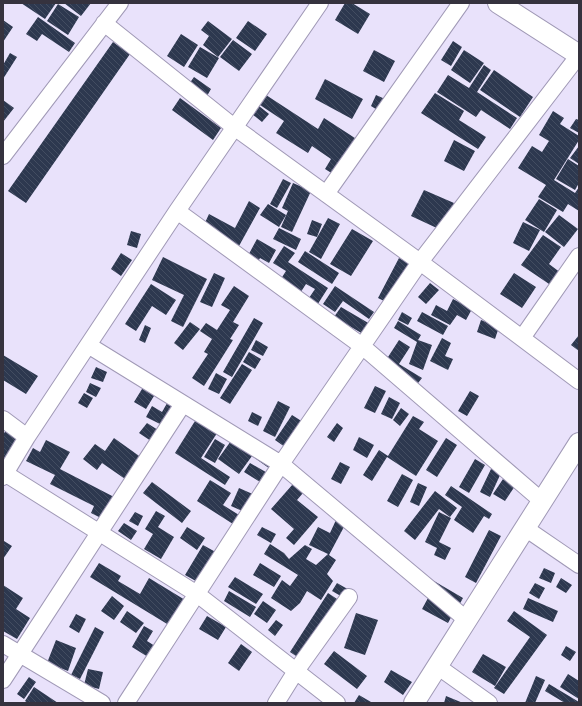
<svg xmlns="http://www.w3.org/2000/svg" width="582" height="706" font-family="Mulish,sans-serif">
	<defs>
		<pattern id="building-back-hatch" width="6" height="6" patternUnits="userSpaceOnUse"><rect width="6" height="6" fill="#2d384f"/><path d="M-1 5l2 2M0 0l6 6M5-1l2 2" fill="none" stroke="#434d61"/></pattern>
	</defs>
	<rect width="100%" height="100%" fill="#e9e2fb"/>
	<path fill="url(#building-back-hatch)" d="M21 3H56L45 19Z
		M64 3H91L81 16Z
		M345 3H352L370 14 358 34 335 20Z
		M58 4 79 17 68 35 47 21Z
		M38 17 75 43 69 52 42 34 37 41 26 34Z
		M3 20 13 27 3 42Z
		M208 21 232 39 218 57 203 45 209 36 201 30Z
		M248 21 267 34 255 51 236 38Z
		M181 34 198 45 184 67 167 56Z
		M233 40 252 54 239 71 220 57Z
		M453 41 462 47 451 66 441 60Z
		M113 42 130 54 26 203 8 191Z
		M200 47 219 58 207 78 188 67Z
		M374 50 395 61 384 82 363 71Z
		M464 50 484 63 470 83 451 70Z
		M10 53 17 57 3 79V65Z
		M484 65 491 70 477 92 517 118 510 129 481 110 476 117 437 92 448 75 469 88Z
		M494 70 533 97 520 117 480 90Z
		M194 77 211 89 207 96 189 84Z
		M325 79 363 99 352 119 315 99Z
		M435 93 464 111 459 120 486 137 478 149 421 113Z
		M266 95 318 129 324 118 358 140 333 174 325 169 331 159 312 146 308 153 276 133 284 121 260 105Z
		M376 95 385 99 379 111 371 106Z
		M180 98 221 128 213 140 172 110Z
		M3 100 14 108 3 122Z
		M259 106 269 114 262 122 252 114Z
		M553 111 564 118 560 124 579 136V140L554 180 575 193 579 187V211L568 204 563 212 538 197 546 185 518 168 532 146 542 152 549 141 539 135Z
		M576 119 579 120V133L570 128Z
		M454 140 475 151 464 171 444 161Z
		M579 146V164L570 158Z
		M568 159 579 166V183L575 190 556 179Z
		M283 179 291 183 277 208 270 204Z
		M293 183 311 191 292 232 281 227 288 211 282 208Z
		M424 190 454 203 441 230 411 216Z
		M539 199 557 210 544 232 525 220Z
		M249 201 260 208 239 246 203 227 209 214 235 228Z
		M268 204 286 215 279 227 260 215Z
		M559 215 578 229 564 247 545 232Z
		M328 218 340 224 321 259 309 252Z
		M312 220 322 224 317 237 307 234Z
		M523 222 540 230 529 251 513 243Z
		M279 228 301 239 296 250 273 239Z
		M352 229 373 241 351 276 330 264Z
		M131 231 141 234 137 248 127 245Z
		M543 235 561 247 549 264 561 273 552 286 521 265Z
		M257 239 276 250 269 263 260 258 254 269 244 263Z
		M284 246 295 253 288 262 328 288 314 310 305 304 315 289 306 284 295 301 275 288 286 271 273 263Z
		M305 251 339 273 332 284 298 262Z
		M121 253 132 260 121 276 111 269Z
		M163 257 207 279 183 327 171 321 184 295 152 280Z
		M399 258 410 264 390 304 378 298Z
		M214 273 225 278 212 307 200 302Z
		M514 273 536 287 522 308 500 294Z
		M430 283 439 290 426 304 418 297Z
		M151 284 176 300 166 315 152 306 136 331 125 324Z
		M234 286 249 296 233 322 239 325 230 339 233 340 204 386 192 378 208 354 204 352 212 339 200 331 206 323 217 330 230 310 221 305Z
		M335 286 374 312 369 319 343 301 335 312 323 304Z
		M453 299 472 309 466 320 457 315 450 325 431 315 436 305 447 311Z
		M341 307 370 324 363 334 334 317Z
		M402 312 412 318 408 325 398 320Z
		M422 312 448 326 443 335 417 321Z
		M254 318 263 323 232 377 223 372Z
		M481 320 499 327 495 339 477 332Z
		M398 321 421 335 418 340 432 345 423 370 409 364 417 342 394 328Z
		M190 322 200 329 183 350 174 343Z
		M145 325 151 328 145 343 139 340Z
		M579 335V351L571 345Z
		M442 338 451 343 445 356 453 359 448 370 430 361Z
		M256 340 268 347 263 356 251 350Z
		M399 340 410 347 399 364 422 378 415 387 373 348 388 357Z
		M249 352 261 359 255 369 243 362Z
		M3 355 38 376 26 394 3 380Z
		M242 364 252 370 230 404 220 398Z
		M96 367 107 372 103 382 91 378Z
		M216 373 227 379 219 394 208 389Z
		M150 376 162 383 146 409 134 402Z
		M90 383 101 388 96 397 86 392Z
		M375 386 386 391 375 413 364 408Z
		M470 391 479 396 467 416 458 411Z
		M84 393 93 398 87 408 78 403Z
		M389 397 400 403 392 419 381 414Z
		M170 398 179 403 166 427 146 417 152 406 162 412Z
		M278 401 290 407 275 437 263 431Z
		M401 408 409 414 400 426 393 420Z
		M252 412 262 417 258 426 248 421Z
		M200 413 221 427 201 458 230 477 225 485 175 453Z
		M292 415 303 422 285 447 275 440Z
		M413 416 424 422 419 429 438 441 416 476 387 457 372 481 363 475 379 450 388 456Z
		M147 423 158 430 151 441 139 433Z
		M337 423 343 428 334 442 327 437Z
		M6 430 18 438 3 462V435Z
		M238 431 279 462 273 471 252 456 239 474 218 459Z
		M359 437 374 445 367 458 353 450Z
		M114 438 142 458 128 481 102 463 97 470 83 459 95 444 105 451Z
		M446 438 457 445 437 477 426 470Z
		M215 439 225 445 215 463 204 457Z
		M46 440 70 452 60 469 116 498 105 520 91 513 94 506 50 484 55 475 26 461 33 448 40 452Z
		M475 459 485 465 469 493 459 487Z
		M340 462 350 467 341 484 331 479Z
		M250 463 271 475 265 485 244 472Z
		M491 469 501 473 490 497 480 492Z
		M402 474 413 480 398 507 387 501Z
		M503 479 515 486 505 501 493 494Z
		M210 480 231 493 223 505 239 515 233 524 197 501Z
		M152 482 191 511 182 523 143 493Z
		M418 483 427 487 419 506 410 502Z
		M293 484 303 493 297 500 318 517 294 545 286 538 294 529 271 509Z
		M451 486 492 514 489 519 484 516 473 533 454 520 462 507 445 495Z
		M239 488 257 496 249 514 231 506Z
		M435 491 457 508 450 517 439 509 415 540 404 531Z
		M156 511 165 516 158 527 174 537 161 559 144 549 153 534 145 529Z
		M135 512 143 516 138 526 129 521Z
		M439 512 451 518 439 542 451 548 445 560 434 555 437 548 425 542Z
		M336 520 345 525 329 555 336 560 327 574 333 581 321 600 307 591 300 603 291 611 271 598 282 580 290 586 298 575 264 554 270 544 284 553 289 559 305 545 312 549 306 559 316 565 328 554 309 545 318 527 330 533Z
		M124 523 137 531 131 540 118 531Z
		M187 527 205 538 197 550 180 538Z
		M262 527 276 534 271 543 257 535Z
		M489 530 501 536 476 583 465 577Z
		M4 541 12 546 3 559V543Z
		M203 545 221 555 203 585 185 575Z
		M99 563 121 576 118 581 140 594 149 578 190 603 177 630 90 577Z
		M260 563 281 576 274 587 253 575Z
		M544 568 555 573 551 583 539 578Z
		M235 577 263 594 256 604 228 587Z
		M561 578 572 585 566 593 556 587Z
		M434 581 463 598 457 609 428 593Z
		M337 583 351 591 346 599 332 591Z
		M535 583 545 588 539 599 529 593Z
		M3 585 23 598 16 609 30 618 17 639 3 631Z
		M229 591 256 607 250 617 224 601Z
		M328 593 340 601 302 660 290 652Z
		M112 596 124 606 114 620 101 611Z
		M428 598 454 612 448 623 422 609Z
		M528 598 558 611 553 622 523 609Z
		M263 601 276 610 267 623 254 614Z
		M127 611 144 623 136 633 120 622Z
		M514 611 547 635 504 694 494 688 530 637 507 621Z
		M356 613 378 620 365 655 344 648Z
		M76 614 86 619 79 633 69 627Z
		M207 616 226 627 218 640 199 629Z
		M276 620 283 625 275 636 268 630Z
		M144 626 153 631 147 641 155 646 148 657 132 647Z
		M95 627 104 632 80 679 71 675Z
		M56 640 76 648 68 671 47 663Z
		M241 644 252 652 239 671 228 663Z
		M566 646 576 652 570 661 561 655Z
		M334 651 367 676 357 689 324 664Z
		M483 654 506 667 495 686 472 672Z
		M88 669 103 672 99 689 84 685Z
		M391 670 412 682 403 695 384 682Z
		M568 674 579 681V699L560 687Z
		M536 676 545 680 535 703H525Z
		M29 677 36 682 24 699 17 694Z
		M549 684 579 702V703H565L545 691Z
		M34 687 58 703H28L25 701Z
		M359 695 371 702 370 703H354Z
		M446 696 463 703H444Z"/>
	<g fill="none" stroke-linecap="round" stroke-linejoin="round">
		<g stroke="#a099b6" stroke-width="18">
			<path id="minor" d="M104 23 234 127 420 262 579 381
				M3 156 120 3
				M326 194 461 3
				M177 211 362 346 542 501
				M522 338 579 256
				M88 345 281 464 467 620
				M3 419 27 437
				M6 474 197 594 337 703
				M3 477 27 437 177 211 320 3
				M525 528 579 565
				M3 644 102 703
				M437 666 489 703
				M3 680 183 404
				M126 703 281 464 420 262 579 55
				M276 703 296 671 349 597"/>
		</g>
		<g stroke="#a099b6" stroke-width="22">
			<path id="tertiary" d="M498 3 579 55
				M414 703 579 443"/>
		</g>
		<use href="#minor" stroke="#fff" stroke-width="16"/>
		<use href="#tertiary" stroke="#fff" stroke-width="20"/>
	</g>
	<rect width="582" height="706" fill="none" stroke="#35323e" stroke-width="8"/>
</svg>
